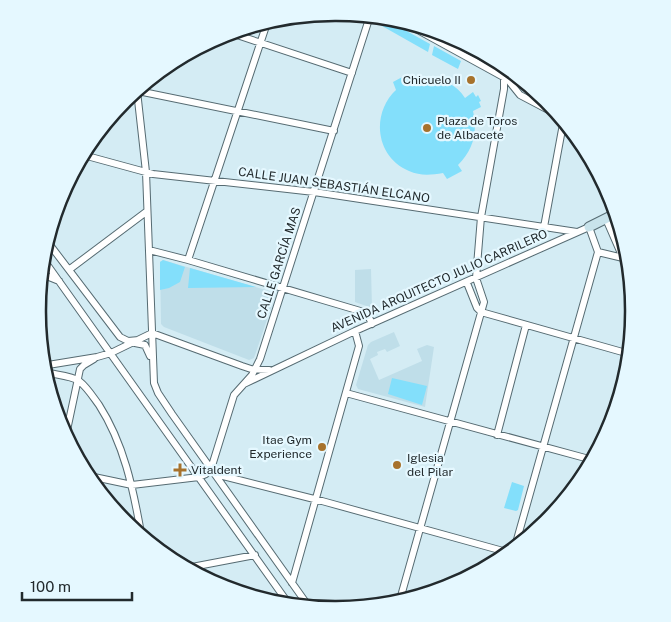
<svg xmlns="http://www.w3.org/2000/svg" width="671" height="622" font-family="'Public Sans',sans-serif">
	<rect width="100%" height="100%" fill="#d4ecf4"/>
	<path fill="#bfdee9" d="M163 260 276 293 254 358 249 360 164 327 161 324 160 262Z
		M371 269 372 308 355 302V270Z
		M394 332 400 346 387 352 385 349 377 352 378 355 370 359 379 380 422 361 417 349 427 345 434 347 425 407 358 389 356 385 368 345 371 342Z"/>
	<path fill="#83dffb" d="M376 21 394 24 430 44 428 52 375 22Z
		M434 46 461 61 458 69 432 55Z
		M406 75 410 82C430 75 453 79 465 98L473 92 476 97 478 95 481 101 479 102 481 107 473 111C478 134 473 149 458 165L462 171 447 179 443 173C431 175 420 176 409 171 375 157 371 113 396 90L393 82Z
		M163 260 185 267 180 282 169 288 160 290V262Z
		M190 268 256 287 188 288Z
		M392 378 427 386 422 405 388 394Z
		M512 482 524 486 518 510 516 511 504 508Z"/>
	<g fill="none" stroke-linecap="round" stroke-linejoin="round">
		<g stroke="#566b72" stroke-width="8">
			<path id="street" d="M416 29 507 79 525 86
				M231 33 352 73
				M508 80 520 95 556 114
				M137 91 146 172 154 383 158 393 172 414 307 604
				M138 91 334 131
				M87 156 153 174 314 192 577 232
				M606 219 623 258
				M544 227 563 124
				M50 245 120 337 128 341 139 340
				M149 250 188 260 367 313 372 324
				M598 252 623 258
				M188 260 266 26
				M46 263 286 600
				M70 269 146 212
				M44 275 59 281
				M467 283 477 308 481 312 626 353
				M152 333 242 366 251 369 269 370
				M135 343 145 345 150 356
				M48 365 97 357 111 353 152 333
				M49 373C58 375 72 376 79 381 87 387 93 397 99 405 124 444 133 488 141 533
				M244 384 355 331 589 227 598 252 516 543
				M346 393 589 459
				M66 435 80 369 84 365 94 359
				M497 435 526 325
				M215 474 322 501 503 551
				M94 477 132 485 199 477 206 474 211 469 234 395 252 375 260 359 369 19
				M192 567 255 555
				M292 583 359 346 355 331
				M401 596 484 302 476 278 481 217 504 89V78"/>
		</g>
		<g stroke="#566b72" stroke-width="11">
			<path id="secondary" d="M589 227 615 214"/>
		</g>
		<use href="#street" stroke="#fff" stroke-width="6"/>
		<use href="#secondary" stroke="#c8e3eb" stroke-width="9"/>
	</g>
	<g fill="#a7722c" stroke="#e5f8ff" stroke-width="2">
		<circle cx="471" cy="80" r="5"/>
		<circle cx="427" cy="128" r="5"/>
		<circle cx="322" cy="447" r="5"/>
		<circle cx="397" cy="465" r="5"/>
		<path d="M177.5 462.5h5v5h5v5h-5v5h-5v-5h-5v-5h5z"/>
	</g>
	<g text-anchor="middle" dominant-baseline="central" stroke-width="4.5" stroke-linejoin="round" paint-order="stroke">
		<g font-size="12" fill="#222a2d" stroke="#e5f8ff" text-anchor="start">
			<text x="461" y="80" text-anchor="end">Chicuelo II</text>
			<text x="437" y="121">Plaza de Toros<tspan x="437" dy="14">de Albacete</tspan></text>
			<text x="312" y="440" text-anchor="end">Itae Gym<tspan x="312" dy="14">Experience</tspan></text>
			<text x="407" y="458">Iglesia<tspan x="407" dy="14">del Pilar</tspan></text>
			<text x="191" y="470">Vitaldent</text>
		</g>
		<g font-size="12" fill="#222a2d" stroke="#e5f8ff">
			<text transform="translate(334 185) rotate(8)">CALLE JUAN SEBASTIÁN ELCANO</text>
			<text transform="translate(279 263) rotate(-72)">CALLE GARCÍA MAS</text>
			<text transform="translate(439 281) rotate(-24)">AVENIDA ARQUITECTO JULIO CARRILERO</text>
		</g>
	</g>
	<path d="M0 0H671V622H0ZM335 21H336A289 289 0 0 1 625 310V312A289 289 0 0 1 336 601H335A289 289 0 0 1 46 312V310A289 289 0 0 1 335 21Z" fill="#e5f8ff" fill-rule="evenodd"/>
	<path fill="none" stroke="#222a2d" stroke-width="2.5" d="M335 21H336A289 289 0 0 1 625 310V312A289 289 0 0 1 336 601H335A289 289 0 0 1 46 312V310A289 289 0 0 1 335 21Z"/>
	<path d="M22 592v8h110v-8" fill="none" stroke="#222a2d" stroke-width="2.5"/>
	<text x="30" y="592" font-size="15" fill="#222a2d" stroke="#e5f8ff" stroke-width="4" paint-order="stroke">100 m</text>
</svg>
